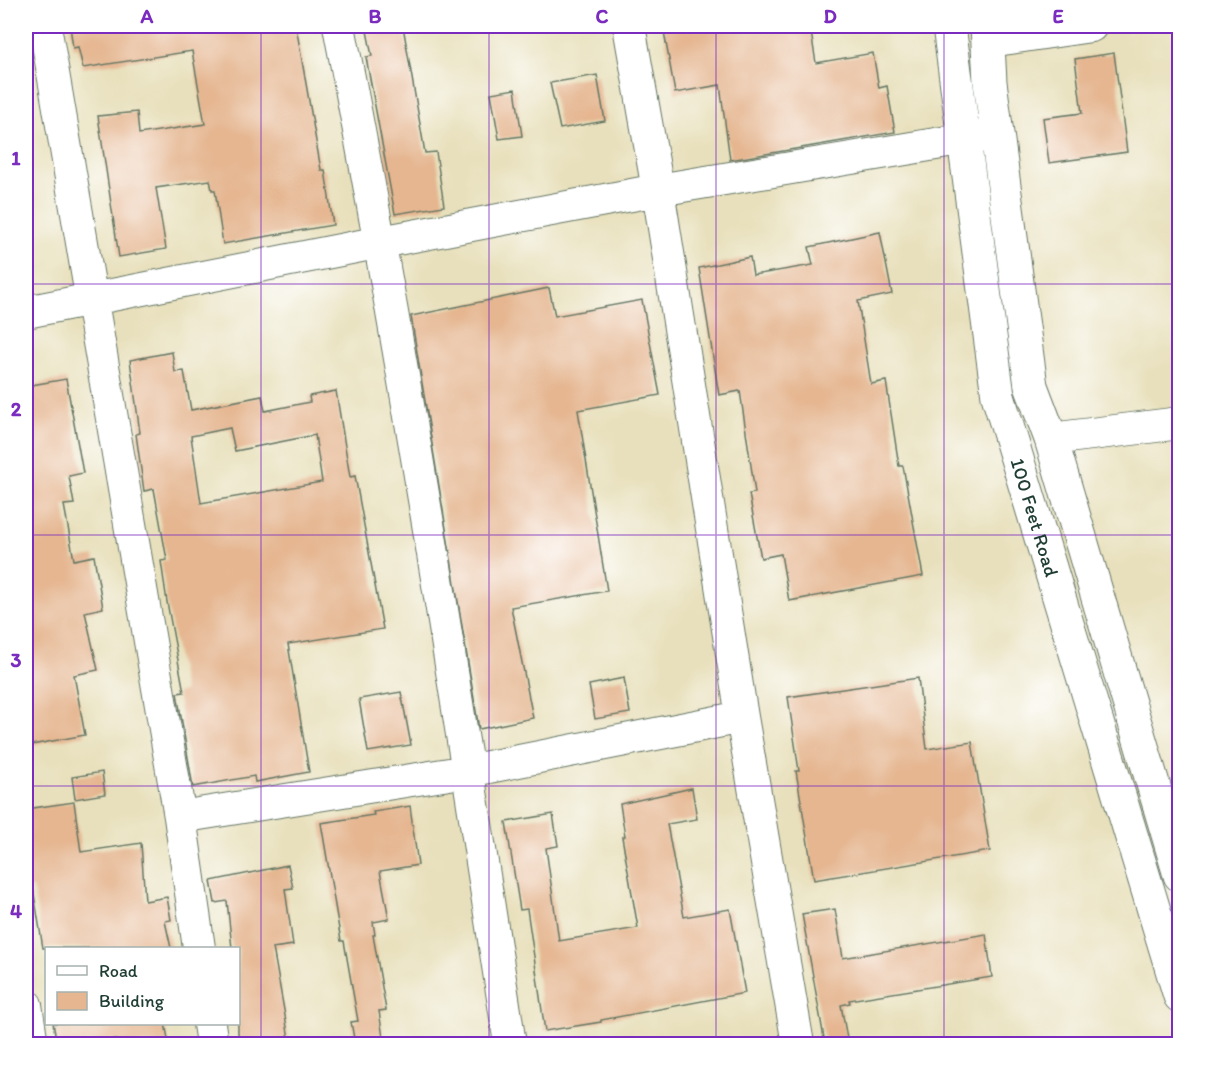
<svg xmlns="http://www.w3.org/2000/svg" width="1205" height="1070" font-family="Itim,sans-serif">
	<rect width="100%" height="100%" fill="#fff"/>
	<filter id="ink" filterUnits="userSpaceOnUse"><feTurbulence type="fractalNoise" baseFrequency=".0167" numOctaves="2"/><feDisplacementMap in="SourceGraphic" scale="12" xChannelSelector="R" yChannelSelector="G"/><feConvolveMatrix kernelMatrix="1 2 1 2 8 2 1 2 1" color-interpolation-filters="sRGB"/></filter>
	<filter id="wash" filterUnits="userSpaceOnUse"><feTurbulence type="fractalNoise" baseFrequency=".008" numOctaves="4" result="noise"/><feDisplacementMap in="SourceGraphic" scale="24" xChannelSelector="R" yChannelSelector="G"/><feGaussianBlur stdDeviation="1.35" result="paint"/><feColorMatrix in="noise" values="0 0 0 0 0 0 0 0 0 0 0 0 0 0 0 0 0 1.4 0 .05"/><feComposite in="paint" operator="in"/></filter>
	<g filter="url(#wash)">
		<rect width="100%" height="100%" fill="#e8e0bc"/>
		<g id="blocks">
			<path fill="#e5b690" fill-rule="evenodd" d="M70 26H296L321 170H325L333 225 223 244 215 190H212L210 180 156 188 166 249 119 257 98 116 137 112 139 134 205 124 192 51 83 68 78 47 73 48Z
				M366 26H403L425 153 436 152 444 206 395 214 366 57 372 56Z
				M663 26H810L816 63 873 53 879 88 887 86 895 132 730 160 720 85 675 93Z
				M1114 53 1127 152 1049 163 1043 118 1082 113 1075 59Z
				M597 75 605 121 560 129 550 83Z
				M515 89 522 136 499 139 491 93Z
				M880 232 892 294 858 301 871 384 886 381 899 466H903L923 576 789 601 781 554 761 558 749 494 755 493 740 391 719 395 699 268 750 257 753 275 813 265 809 247Z
				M549 288 555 316 642 300 660 395 578 410 607 591 511 607 533 718 479 729 411 316Z
				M172 352 175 372 184 371 191 410 262 396 265 411 310 402 309 396 336 391 350 477 355 476 383 629 288 644 309 772 255 782 254 776 193 787 177 693 184 692 167 602 161 561 167 560 154 489 144 491 136 434 140 433 130 360ZM230 428 235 451 315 435 322 482 201 503 191 436Z
				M66 379 83 473 69 476 74 504 64 505 74 560 94 556 103 608 85 612 98 670 74 675 85 735 26 746V386Z
				M624 678 630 713 595 719 589 685Z
				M918 678 927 749 972 742 990 851 814 880 796 771H799L788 697Z
				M401 692 411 745 368 752 359 699Z
				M102 772 105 794 75 799 72 777Z
				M692 788 697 819 667 824 684 917 730 909 745 993 601 1020V1022L545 1031 527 909 520 910 506 822 553 814 558 846 546 848 559 941 638 928 622 837 625 836 620 804Z
				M74 802 81 852 141 843 145 901 167 897 171 920 165 921 171 948H43L33 888H29L26 868V809Z
				M410 806 418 865 380 871 389 919 373 922 375 935H373L386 1010 379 1011 384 1044H355L351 1022 358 1021 344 941H341L321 823 374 815 373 812Z
				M288 865 293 888 285 889 293 945 273 948 290 1044H241L238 1033V948H232L227 901 215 903 211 881Z
				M835 909 843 958 986 934 992 977 849 1000 850 1003 841 1005 848 1044H825L802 914Z
				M53 1023H165L169 1044H116L115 1039 79 1044H57Z"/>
		</g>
	</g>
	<g filter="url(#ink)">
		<use href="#blocks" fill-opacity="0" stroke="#657664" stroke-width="1.5"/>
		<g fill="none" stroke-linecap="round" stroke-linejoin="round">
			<g stroke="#657664" stroke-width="34">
				<path id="street" d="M45 26 180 817 199 948
					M339 26C405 364 458 704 510 1044
					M629 26 658 190 742 717 798 1044
					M989 41 1091 26
					M26 312 381 242 658 190 990 135
					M1051 439 1180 423
					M180 817 468 771 742 717
					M26 1005 32 1044
					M209 1024 212 1044"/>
			</g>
			<g stroke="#657664" stroke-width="35">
				<g id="secondary">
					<path id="s1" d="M949 26 998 396 1180 996"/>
					<path d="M987 26 990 82 1031 386 1051 439 1180 875"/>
				</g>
			</g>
			<use href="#street" stroke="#fff" stroke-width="32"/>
			<use href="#secondary" stroke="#fff" stroke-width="33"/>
		</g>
	</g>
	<path fill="none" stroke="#7b2cbf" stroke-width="1.5" stroke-opacity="0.55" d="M261 26V1044M489 26V1044M716 26V1044M944 26V1044M26 284H1180M26 535H1180M26 786H1180"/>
	<g text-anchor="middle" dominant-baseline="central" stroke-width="4.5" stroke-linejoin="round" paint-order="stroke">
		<g font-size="20" fill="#1f3d34" stroke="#fff">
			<text stroke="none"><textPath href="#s1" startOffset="500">100 Feet Road</textPath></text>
		</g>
	</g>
	<rect width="1205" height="1070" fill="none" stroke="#fff" stroke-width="66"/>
	<rect x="45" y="947" width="195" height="78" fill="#ffffff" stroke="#a5b1ae" stroke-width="1.5"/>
	<rect x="57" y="966" width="30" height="9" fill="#ffffff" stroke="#a5b1ae" stroke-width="1.5"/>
	<text x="99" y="977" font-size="18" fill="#1f3d34">Road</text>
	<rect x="57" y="992" width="30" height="18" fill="#e5b690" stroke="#a5b1ae" stroke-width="1.5"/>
	<text x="99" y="1007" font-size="18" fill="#1f3d34">Building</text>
	<rect x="33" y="33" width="1139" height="1004" fill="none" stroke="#7b2cbf" stroke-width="2"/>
	<g font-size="20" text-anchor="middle" font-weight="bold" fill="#7b2cbf">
		<text x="147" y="23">A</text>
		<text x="375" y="23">B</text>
		<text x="602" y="23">C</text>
		<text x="830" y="23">D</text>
		<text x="1058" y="23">E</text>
		<text x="16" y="165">1</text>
		<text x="16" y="416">2</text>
		<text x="16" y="667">3</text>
		<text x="16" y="918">4</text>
	</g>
</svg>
